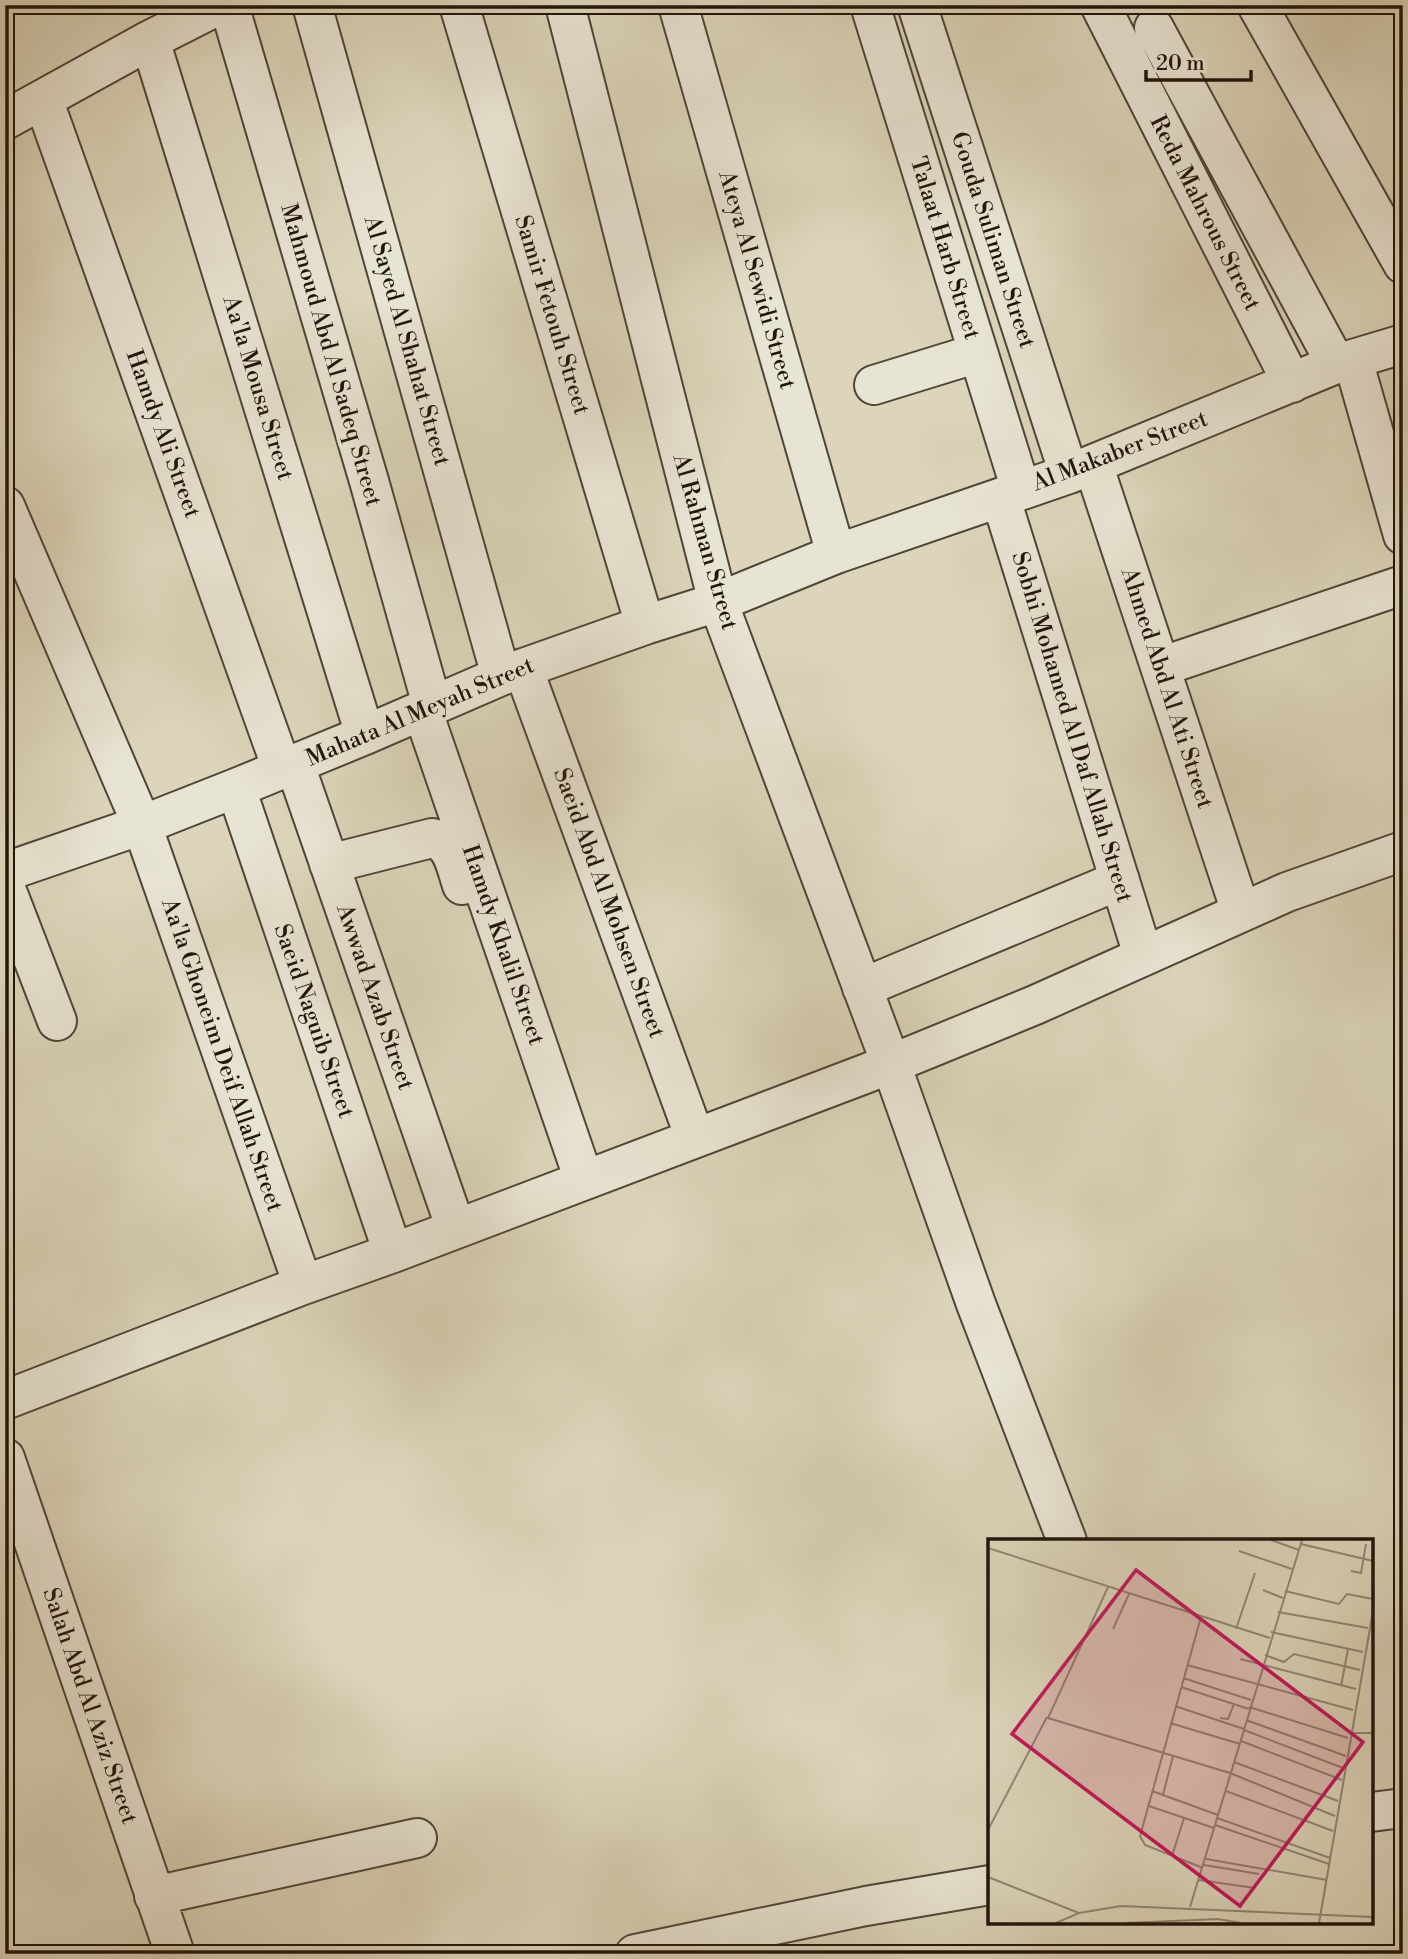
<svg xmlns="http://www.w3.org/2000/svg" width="1408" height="1959" font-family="'Libre Bodoni',serif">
	<rect width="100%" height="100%" fill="#dcd5bb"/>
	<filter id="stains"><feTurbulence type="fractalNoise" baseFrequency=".00286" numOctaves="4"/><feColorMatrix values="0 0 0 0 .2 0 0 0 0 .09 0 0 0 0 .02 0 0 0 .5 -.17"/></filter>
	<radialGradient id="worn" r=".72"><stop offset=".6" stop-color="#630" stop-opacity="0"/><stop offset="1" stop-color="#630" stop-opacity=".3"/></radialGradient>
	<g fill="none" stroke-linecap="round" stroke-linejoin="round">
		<g stroke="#4f4537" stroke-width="42">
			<path id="minor" d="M229 5 369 481 432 705
				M312 5 501 676
				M459 5 645 625
				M565 5 718 602 891 1064 976 1304 1067 1541
				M678 5 836 554
				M870 5 1021 490
				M917 5 1069 474
				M1100 5 1292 383
				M1257 5 1403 264
				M1154 28 1336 364
				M150 40 365 735
				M43 99 282 769
				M5 120 150 40 219 5
				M1353 360 1403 535
				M874 385 978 353
				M1093 464 1241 912
				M1001 499 1143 955
				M5 506 142 825 303 1285
				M1160 667 1403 585
				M523 668 695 1138
				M422 709 584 1180
				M295 765 456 1229
				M236 788 393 1253
				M329 864 432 838C453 842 456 868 462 885
				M5 872 142 825 236 788 365 735 501 676 645 625 718 602 836 554 1069 474 1336 364 1403 344
				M5 886 57 1021
				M862 988 1120 880
				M5 1400 303 1285 393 1253 891 1064 1035 1005 1287 892 1403 851
				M5 1458 175 1954
				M1371 1812 1403 1808
				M154 1896 417 1838
				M635 1954 866 1906 990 1885"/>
		</g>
		<use href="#minor" stroke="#e8e4d3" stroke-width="38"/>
	</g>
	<g text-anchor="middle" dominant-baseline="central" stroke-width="7" stroke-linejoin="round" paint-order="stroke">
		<g font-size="23" fill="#20150b" stroke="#e8e4d3">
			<text transform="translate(1205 213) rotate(63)">Reda Mahrous Street</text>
			<text transform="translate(993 240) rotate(72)">Gouda Suliman Street</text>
			<text transform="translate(945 248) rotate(73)">Talaat Harb Street</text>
			<text transform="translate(757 280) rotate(74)">Ateya Al Sewidi Street</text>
			<text transform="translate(552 315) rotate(73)">Samir Fetouh Street</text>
			<text transform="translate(407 341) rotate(74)">Al Sayed Al Shahat Street</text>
			<text transform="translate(331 355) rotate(74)">Mahmoud Abd Al Sadeq Street</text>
			<text transform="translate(258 388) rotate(73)">Aa'la Mousa Street</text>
			<text transform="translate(163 434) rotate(70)">Hamdy Ali Street</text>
			<text transform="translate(1120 451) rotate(-21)">Al Makaber Street</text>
			<text transform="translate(705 542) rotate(74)">Al Rahman Street</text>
			<text transform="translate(1167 688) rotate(72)">Ahmed Abd Al Ati Street</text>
			<text transform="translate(420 712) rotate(-23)">Mahata Al Meyah Street</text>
			<text transform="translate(1072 727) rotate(73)">Sobhi Mohamed Al Daf Allah Street</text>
			<text transform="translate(609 903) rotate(70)">Saeid Abd Al Mohsen Street</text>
			<text transform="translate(503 945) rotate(71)">Hamdy Khalil Street</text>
			<text transform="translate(375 997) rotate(71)">Awwad Azab Street</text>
			<text transform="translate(314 1021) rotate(71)">Saeid Naguib Street</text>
			<text transform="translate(222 1055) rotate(71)">Aa'la Ghoneim Deif Allah Street</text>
			<text transform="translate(90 1706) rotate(71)">Salah Abd Al Aziz Street</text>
		</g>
	</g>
	<g transform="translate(988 1539)">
		<rect width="385" height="385" fill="#dcd5bb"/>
		<path fill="none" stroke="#918875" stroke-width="2" d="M283 1 311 11M313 5 385 22M0 9 282 99M251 12 304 30M363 32 373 34 378 5M120 48 60 179 242 234 347 277M275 51 295 59M297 52 351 65 359 55 385 60M290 73 380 89M213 78 152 297 157 306 215 329M125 90 141 55M248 90 267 34M283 93 375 113M277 116 296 123 306 115 372 131M252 120 368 150M199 126 365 171M195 139 263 161M353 147 360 110M193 148 261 170M187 167 256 190M261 168 360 199M232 179 240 180 246 165M258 181 358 217M182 184 252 205M256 191 355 229M361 194H385M253 202 354 241M246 223 350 262M164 252 230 276M238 252 345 292M175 256 185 217M161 267 226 289M229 279 342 319M227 286 341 325M0 291 59 178M184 317 196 279M218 320 339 341M216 326 271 335M0 338 91 374M211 341 267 349M202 368 314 1M68 384 91 374 133 367 385 378M138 384 230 380 253 384M331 384 385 72"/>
		<path fill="#c2185b" fill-opacity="0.15" stroke="#c2185b" stroke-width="3.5" d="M148 31 375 203 252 367 24 195Z"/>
		<rect width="385" height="385" fill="none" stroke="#20150b" stroke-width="3.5"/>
	</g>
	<rect width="1408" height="1959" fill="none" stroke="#dcd5bb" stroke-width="28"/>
	<rect x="7" y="7" width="1394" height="1945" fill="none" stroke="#20150b" stroke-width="3.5"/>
	<rect x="14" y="14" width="1380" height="1931" fill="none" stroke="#20150b" stroke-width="2"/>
	<path d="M1146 70v10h105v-10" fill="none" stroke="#20150b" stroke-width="3.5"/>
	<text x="1156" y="70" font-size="21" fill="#20150b" stroke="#e8e4d3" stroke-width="5" paint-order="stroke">20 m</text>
	<rect width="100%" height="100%" filter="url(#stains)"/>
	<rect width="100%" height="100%" fill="url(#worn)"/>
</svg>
